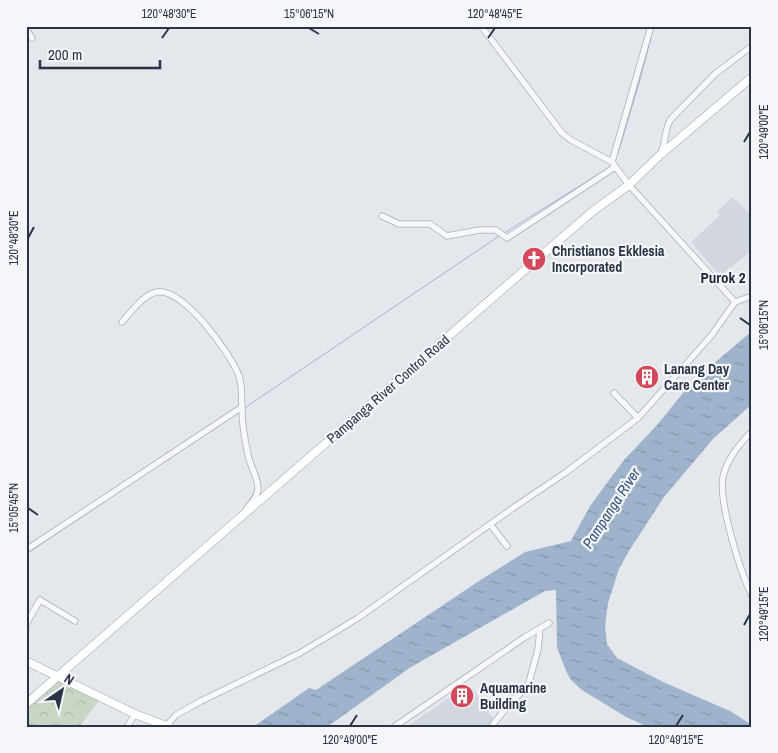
<svg xmlns="http://www.w3.org/2000/svg" width="778" height="753" font-family="'Archivo Narrow',sans-serif">
	<defs>
		<pattern id="park-crowns" width="20" height="18" patternUnits="userSpaceOnUse" patternTransform="scale(1.25)"><rect width="20" height="18" fill="#c9d6c5"/><path d="M2 6a3 3 0 1 1 6 0M12 15a3 3 0 1 1 6 0" fill="none" stroke="#adb8ab"/></pattern>
		<pattern id="water-ripples" width="26" height="14" patternUnits="userSpaceOnUse" patternTransform="scale(1.25)"><rect width="26" height="14" fill="#9fb4cc"/><path d="M2 4q2-2 4 0t4 0M15 11q2-2 4 0t4 0" fill="none" stroke="#8293a7"/></pattern>
	</defs>
	<rect width="100%" height="100%" fill="#e4e7ec"/>
	<path fill="#d2d6de" d="M732 197 752 216V250L720 276 691 242 720 215 717 212Z
		M472 687 494 720 490 727H406L449 698Z"/>
	<path fill="url(#park-crowns)" d="M59 678 101 698 79 727H26V708Z"/>
	<path fill="url(#water-ripples)" d="M752 331V404L713 439 664 497 629 551 619 569 608 603 605 626 607 644 617 658 663 682 730 711 752 725V727H648L626 717 582 690 571 680 566 671 557 647 556 590 545 591 411 667 327 727H253L309 688 316 690 482 579 525 552 571 541 590 506 624 460 657 425 692 382Z"/>
	<g fill="none" stroke-linecap="round" stroke-linejoin="round">
		<path stroke="#9fb4cc" stroke-width="1" d="M618 153 639 83 654 26
			M506 232 610 167
			M243 409 499 236
			M26 554 107 500"/>
		<g stroke="#a9aeb7" stroke-width="7">
			<path id="minor" d="M481 26 562 133 571 140 612 162 629 185 735 302
				M26 29 32 38
				M661 153C666 142 664 129 671 119L715 74 752 46
				M612 162 651 26
				M382 216 399 224H430L447 236 479 230H496L507 238 615 167
				M122 322C131 312 144 294 157 292 183 287 231 354 239 376 243 388 241 398 242 410 242 424 246 446 249 459 252 469 258 479 258 488 258 496 252 502 247 508
				M614 393 638 418
				M752 431C740 444 729 456 724 473 716 497 741 573 752 596
				M490 524 507 546
				M26 550 242 407
				M26 624 40 600 75 621
				M127 727 135 714
				M165 727 176 715 201 701 300 653 358 618 513 508 565 473 638 418 711 336 735 302 752 296
				M394 727 525 637 549 623
				M491 727 511 702 528 686 538 649 540 629"/>
		</g>
		<g stroke="#a3abb8" stroke-width="9">
			<path id="major" d="M26 661 135 714 169 727
				M26 704 512 281 593 211 629 185 660 155 752 77"/>
		</g>
		<use href="#minor" stroke="#f7f8fa" stroke-width="5.5"/>
		<use href="#major" stroke="#fff" stroke-width="8"/>
	</g>
	<path fill="none" stroke="#2b3445" stroke-width="2" d="M309 28 319 34M162 38 169 28M488 38 495 28M744 142 750 132M28 238 34 227M740 318 750 325M28 508 38 515M744 625 750 614M350 726 357 715M676 726 683 715"/>
	<defs>
		<g id="church-disc" transform="scale(1.25)"><circle r="9.5" fill="#d1495b" stroke="#f4f6f9"/><path d="M-1.2-6h2.4v3.5h3.3v2.4h-3.3V6h-2.4V-.1h-3.3v-2.4h3.3Z" fill="#fff"/></g>
		<g id="building-disc" transform="scale(1.25)"><circle r="9.5" fill="#d1495b" stroke="#f4f6f9"/><path d="M-4-6H4V6H1V3H-1V6H-4ZM-2.5-4.3h1.7v1.8h-1.7ZM.8-4.3h1.7v1.8H.8ZM-2.5-1h1.7V.8h-1.7ZM.8-1h1.7V.8H.8Z" fill="#fff"/></g>
	</defs>
	<g fill-rule="evenodd">
		<use href="#church-disc" x="534" y="259"/>
		<use href="#building-disc" x="647" y="377"/>
		<use href="#building-disc" x="462" y="696"/>
	</g>
	<g text-anchor="middle" dominant-baseline="central" stroke-width="4.5" stroke-linejoin="round" paint-order="stroke">
		<g font-size="14" font-weight="bold" fill="#2b3445" stroke="#f4f6f9" text-anchor="start">
			<text x="552" y="251">Christianos Ekklesia<tspan x="552" dy="16">Incorporated</tspan></text>
			<text x="664" y="369">Lanang Day<tspan x="664" dy="16">Care Center</tspan></text>
			<text x="480" y="688">Aquamarine<tspan x="480" dy="16">Building</tspan></text>
		</g>
		<g font-size="14" fill="#2b3445" stroke="#f4f6f9">
			<text transform="translate(388 389) rotate(-41)">Pampanga River Control Road</text>
		</g>
		<g font-size="15" font-weight="bold" fill="#1d2536" stroke="#f4f6f9">
			<text x="723" y="277">Purok 2</text>
		</g>
		<g font-size="15" font-style="italic" fill="#34527a" stroke="#f4f6f9">
			<text transform="translate(611 508) rotate(-57)">Pampanga River</text>
		</g>
	</g>
	<rect width="778" height="753" fill="none" stroke="#f4f6f9" stroke-width="55"/>
	<g transform="translate(62 690) rotate(34)" stroke="#f4f6f9" stroke-width="4" paint-order="stroke">
	<path d="M0-4L9 19L0 12L-9 19Z" fill="#2b3445"/>
	<text y="-8" font-size="14" font-weight="bold" text-anchor="middle" fill="#2b3445">N</text>
	</g>
	<path d="M40 60v8h120v-8" fill="none" stroke="#2b3445" stroke-width="2.5"/>
	<text x="48" y="60" font-size="15" fill="#2b3445" stroke="#f4f6f9" stroke-width="4" paint-order="stroke">200 m</text>
	<rect x="28" y="28" width="722" height="698" fill="none" stroke="#2b3445" stroke-width="2"/>
	<g font-size="12" text-anchor="middle" fill="#2b3445">
		<text x="169" y="18">120°48'30"E</text>
		<text x="309" y="18">15°06'15"N</text>
		<text x="495" y="18">120°48'45"E</text>
		<text transform="translate(764 132) rotate(-90)" y="4">120°49'00"E</text>
		<text transform="translate(14 238) rotate(-90)" y="4">120°48'30"E</text>
		<text transform="translate(764 325) rotate(-90)" y="4">15°06'15"N</text>
		<text transform="translate(14 508) rotate(-90)" y="4">15°05'45"N</text>
		<text transform="translate(764 614) rotate(-90)" y="4">120°49'15"E</text>
		<text x="350" y="744">120°49'00"E</text>
		<text x="676" y="744">120°49'15"E</text>
	</g>
</svg>
